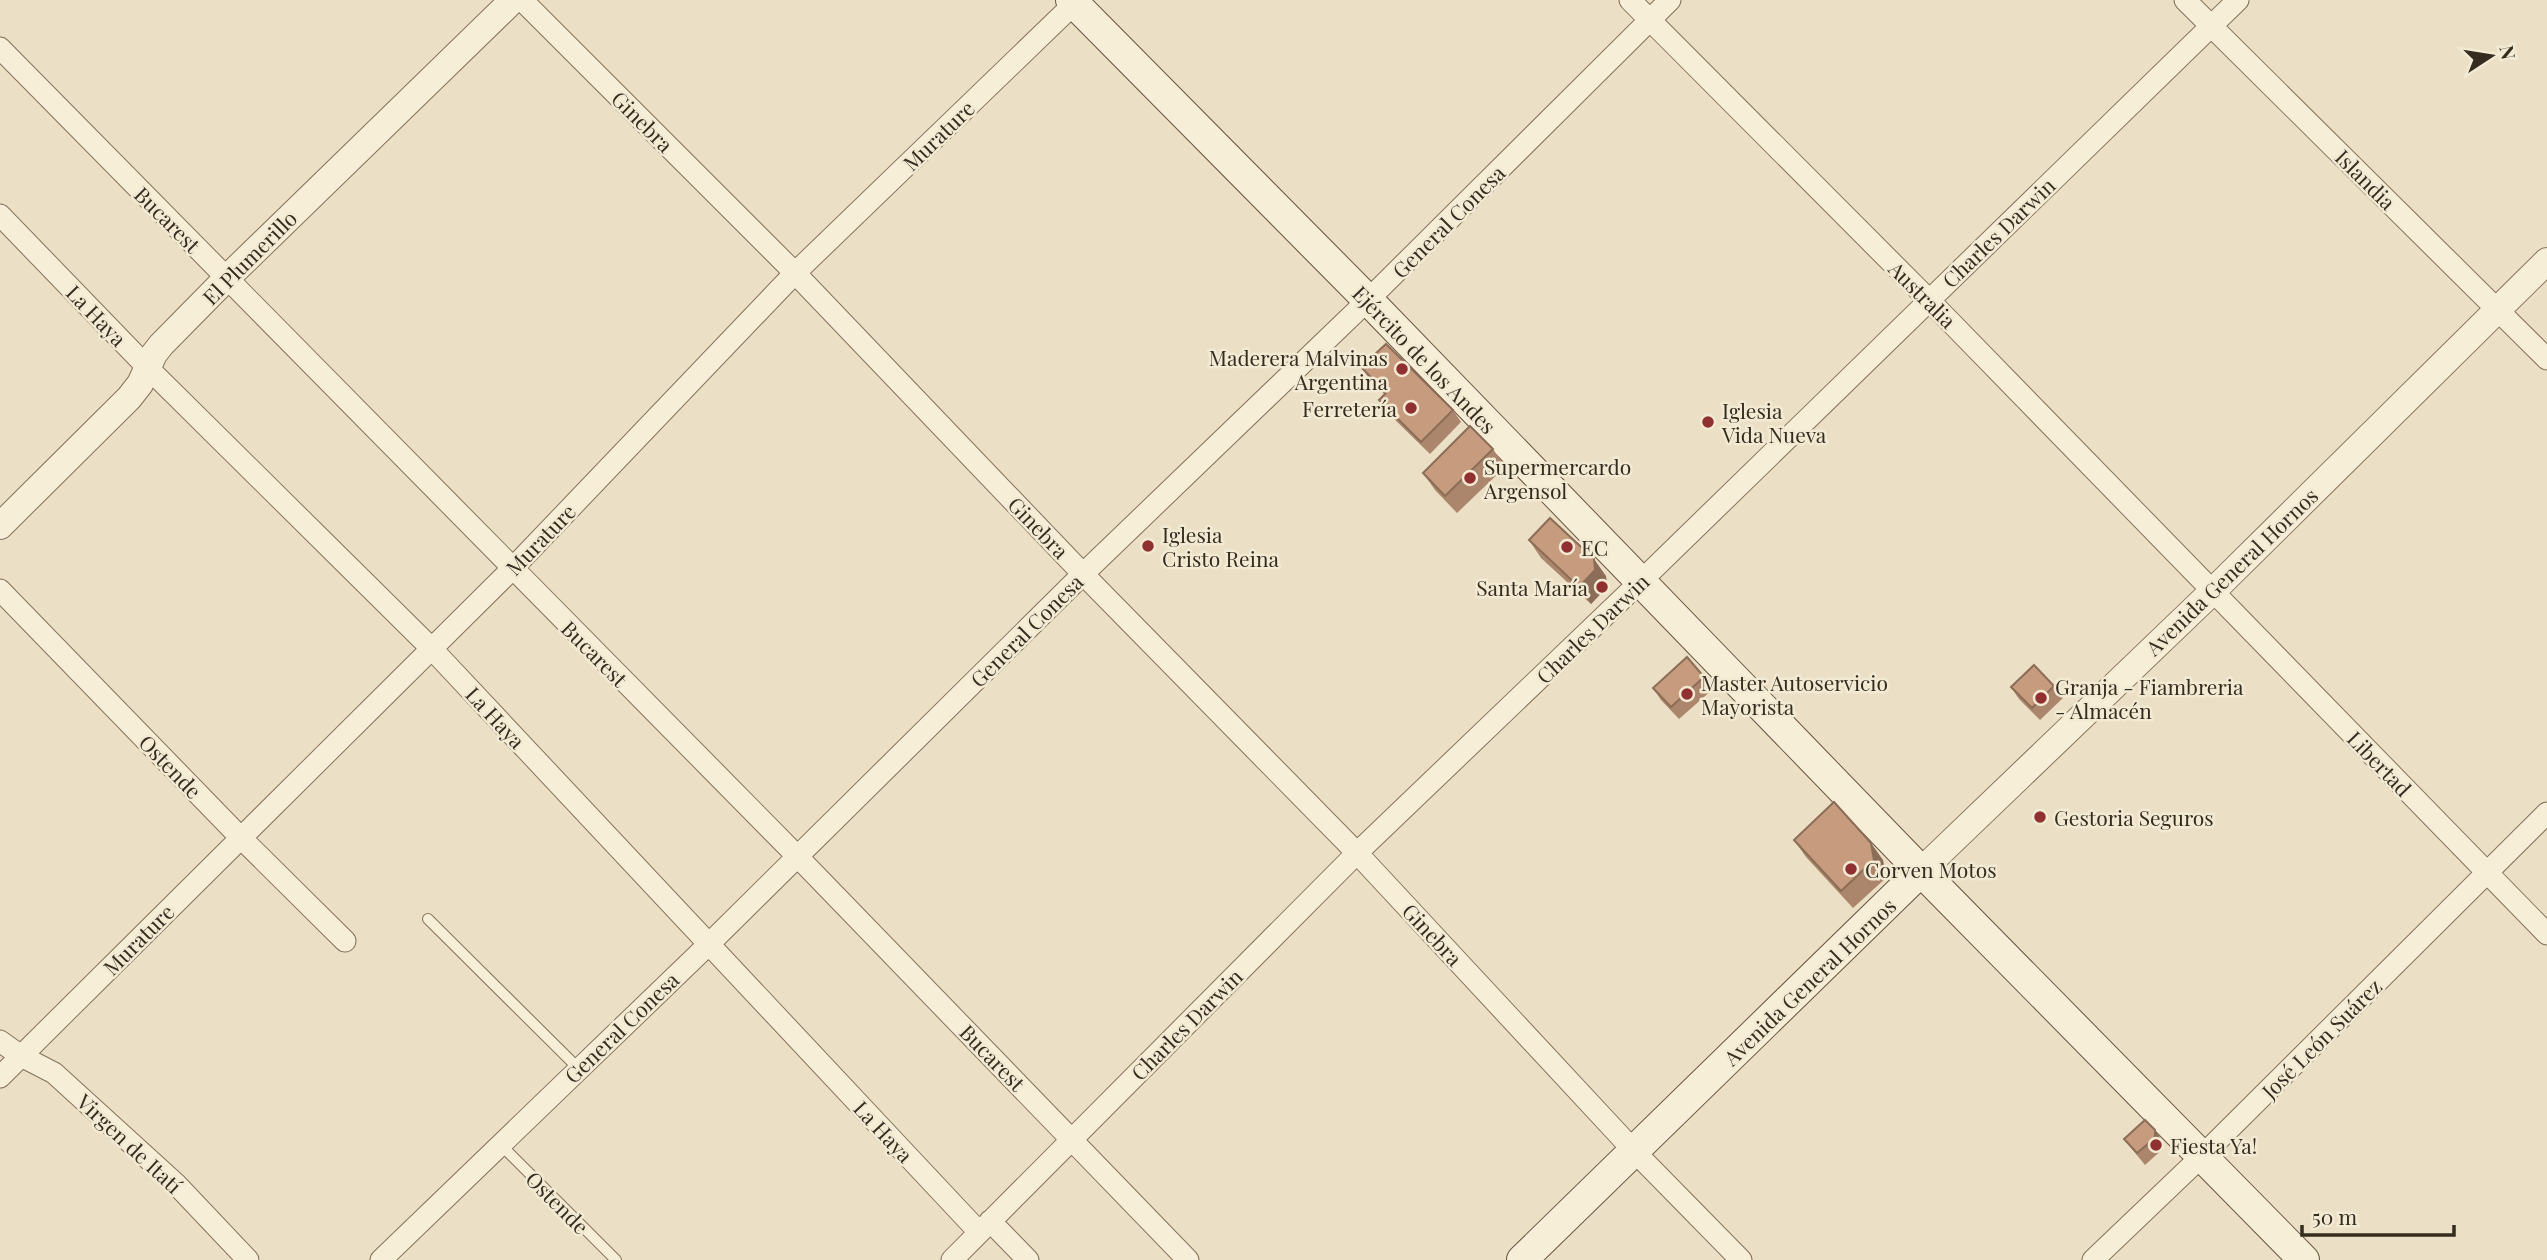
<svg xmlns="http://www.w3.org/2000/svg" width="2547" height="1260" font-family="'Playfair Display',serif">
	<rect width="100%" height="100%" fill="#ebe0c5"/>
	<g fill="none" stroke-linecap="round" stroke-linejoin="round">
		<g stroke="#85725c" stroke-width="12">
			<path id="service" d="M428 919 578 1068
				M500 1144 616 1260"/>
		</g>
		<g stroke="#85725c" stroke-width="23">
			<path id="minor" d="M522 0 795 273 1083 574 1357 853 1635 1152 1741 1260
				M1630 0 1928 299 2547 934
				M2185 0 2547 359
				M0 48 797 856 1188 1260
				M0 215 148 368 432 649 979 1232
				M0 590 240 837 345 941
				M0 1041 21 1056 54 1073 176 1184 248 1260
				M0 1077 512 569 795 273 1078 0
				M990 1221 1028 1260
				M381 1260 709 944 1083 574 1368 300 1670 0
				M952 1260 1357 853 1641 581 2238 0
				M2093 1260 2203 1155 2547 813"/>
		</g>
		<g stroke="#85725c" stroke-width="28">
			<path id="tertiary" d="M0 526 129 398 140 384 154 354 161 345 227 278 513 0
				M1921 871 2213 591 2547 261"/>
		</g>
		<g stroke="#675340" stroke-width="32">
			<path id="secondary" d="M1071 0 1368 300 1921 871 2304 1260
				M1522 1260 1921 871"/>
		</g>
		<use href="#service" stroke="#f7eed8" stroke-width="10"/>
		<use href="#minor" stroke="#f7eed8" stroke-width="21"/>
		<use href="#tertiary" stroke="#f7eed8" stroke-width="26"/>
		<use href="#secondary" stroke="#f7eed8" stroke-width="30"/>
	</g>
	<path fill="#ab866c" d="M1361 367 1453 410 1461 422 1430 454 1387 412 1379 400 1384 394 1369 378Z
		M1493 449 1505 467 1457 513 1435 490 1423 473Z
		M1529 540 1606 576 1607 587 1591 604 1541 558Z
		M1704 677 1713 689 1679 719 1661 700 1653 688Z
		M2054 686 2063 698 2040 720 2019 699 2011 687Z
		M1794 840 1883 860 1886 878 1853 908 1806 857Z
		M2145 1120 2163 1142V1149L2145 1165 2124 1139Z"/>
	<path fill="#8b6d58" d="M1594 559 1606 576 1607 587 1591 604 1579 587Z
		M1871 843 1883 860 1886 878 1874 860Z
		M2155 1130 2163 1142V1149L2155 1138Z"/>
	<path fill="#c79c7e" stroke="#8b6d58" stroke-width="2" d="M1386 344 1453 410 1421 442 1379 400 1386 393 1361 367Z
		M1470 426 1493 449 1445 496 1423 473Z
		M1550 518 1594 559 1595 570 1579 587 1529 540Z
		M1687 657 1704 677 1671 707 1653 688Z
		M2034 665 2054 686 2032 708 2011 687Z
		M1834 802 1871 843 1874 860 1841 891 1794 840Z
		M2145 1120 2155 1130V1138L2137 1153 2124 1139Z"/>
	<g fill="#913031" stroke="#f3ead4" stroke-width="2.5">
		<circle cx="1402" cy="369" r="7"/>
		<circle cx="1411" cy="408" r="7"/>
		<circle cx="1708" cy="422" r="7"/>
		<circle cx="1470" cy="478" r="7"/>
		<circle cx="1148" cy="546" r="7"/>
		<circle cx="1567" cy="547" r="7"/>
		<circle cx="1602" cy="587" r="7"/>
		<circle cx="1687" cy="694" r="7"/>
		<circle cx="2041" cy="698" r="7"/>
		<circle cx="2040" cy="817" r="7"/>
		<circle cx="1851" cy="869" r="7"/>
		<circle cx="2156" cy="1145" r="7"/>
	</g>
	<g text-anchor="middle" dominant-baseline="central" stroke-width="5" stroke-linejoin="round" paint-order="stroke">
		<g font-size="21" fill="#362b1f" stroke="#f3ead4">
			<text transform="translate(643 121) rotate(45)">Ginebra</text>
			<text transform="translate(938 135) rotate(-44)">Murature</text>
			<text transform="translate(2366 179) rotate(45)">Islandia</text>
			<text transform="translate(168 219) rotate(45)">Bucarest</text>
			<text transform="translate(1448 221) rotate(-45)">General Conesa</text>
			<text transform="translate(1998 232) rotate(-44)">Charles Darwin</text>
			<text transform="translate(249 257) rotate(-45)">El Plumerillo</text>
			<text transform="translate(1923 294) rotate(45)">Australia</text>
			<text transform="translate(97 315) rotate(46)">La Haya</text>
			<text transform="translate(1425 359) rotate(46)">Ejército de los Andes</text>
			<text transform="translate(1039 527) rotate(46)">Ginebra</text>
			<text transform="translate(540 539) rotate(-46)">Murature</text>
			<text transform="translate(2231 571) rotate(-44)">Avenida General Hornos</text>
			<text transform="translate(1592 628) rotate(-44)">Charles Darwin</text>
			<text transform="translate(1026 630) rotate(-45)">General Conesa</text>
			<text transform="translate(595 653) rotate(45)">Bucarest</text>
			<text transform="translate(496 717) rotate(47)">La Haya</text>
			<text transform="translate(2380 763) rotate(46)">Libertad</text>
			<text transform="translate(171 766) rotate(46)">Ostende</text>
			<text transform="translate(1433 934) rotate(47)">Ginebra</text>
			<text transform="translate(138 939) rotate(-45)">Murature</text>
			<text transform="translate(1809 981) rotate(-44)">Avenida General Hornos</text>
			<text transform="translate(1186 1024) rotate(-45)">Charles Darwin</text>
			<text transform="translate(621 1027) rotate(-44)">General Conesa</text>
			<text transform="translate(2321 1038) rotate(-45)">José León Suárez</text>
			<text transform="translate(993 1057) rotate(46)">Bucarest</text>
			<text transform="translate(884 1131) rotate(47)">La Haya</text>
			<text transform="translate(130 1143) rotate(43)">Virgen de Itatí</text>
			<text transform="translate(558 1202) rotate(45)">Ostende</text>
		</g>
		<g font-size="21" fill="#362b1f" stroke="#f3ead4" text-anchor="start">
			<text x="1388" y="357" text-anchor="end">Maderera Malvinas<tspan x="1388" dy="24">Argentina</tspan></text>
			<text x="1397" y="408" text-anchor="end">Ferretería</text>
			<text x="1722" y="410">Iglesia<tspan x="1722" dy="24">Vida Nueva</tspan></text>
			<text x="1484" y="466">Supermercardo<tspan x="1484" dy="24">Argensol</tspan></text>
			<text x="1162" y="534">Iglesia<tspan x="1162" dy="24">Cristo Reina</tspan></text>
			<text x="1581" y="547">EC</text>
			<text x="1588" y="587" text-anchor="end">Santa María</text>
			<text x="1701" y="682">Master Autoservicio<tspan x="1701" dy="24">Mayorista</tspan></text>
			<text x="2055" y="686">Granja - Fiambreria<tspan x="2055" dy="24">- Almacén</tspan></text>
			<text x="2054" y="817">Gestoria Seguros</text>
			<text x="1865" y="869">Corven Motos</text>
			<text x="2170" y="1145">Fiesta Ya!</text>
		</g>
	</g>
	<g transform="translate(2491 56) rotate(78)" stroke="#f3ead4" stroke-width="5" paint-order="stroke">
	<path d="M0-5L12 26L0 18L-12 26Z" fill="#362b1f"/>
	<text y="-10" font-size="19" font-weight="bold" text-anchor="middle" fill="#362b1f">N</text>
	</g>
	<path d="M2302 1225v10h152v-10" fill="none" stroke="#362b1f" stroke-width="3.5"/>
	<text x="2312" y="1225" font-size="21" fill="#362b1f" stroke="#f3ead4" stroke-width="5" paint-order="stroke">50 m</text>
</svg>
